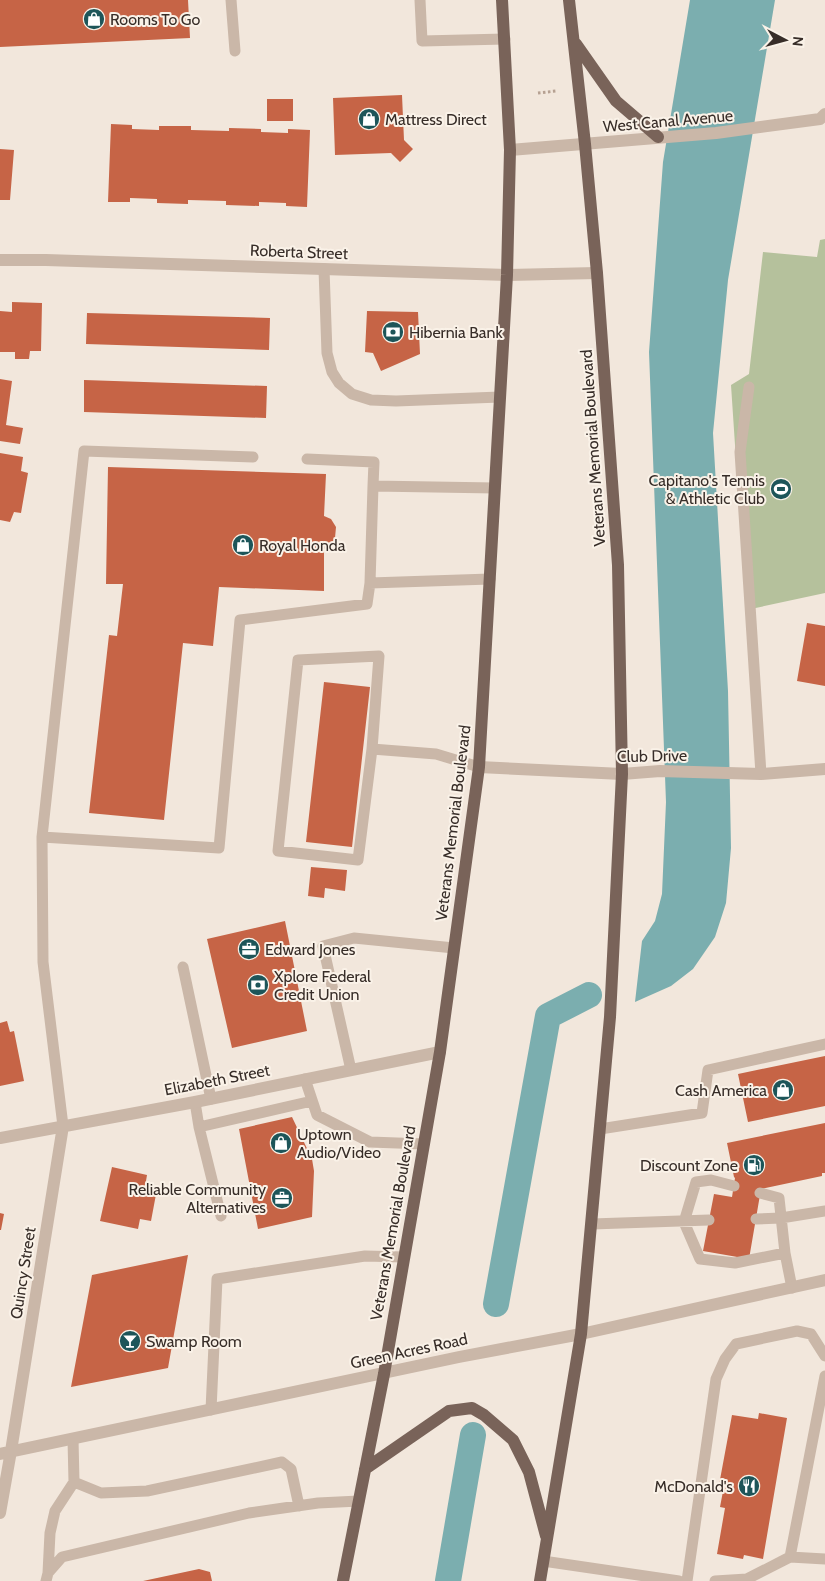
<svg xmlns="http://www.w3.org/2000/svg" width="825" height="1581" font-family="Cabin,sans-serif">
	<rect width="100%" height="100%" fill="#f2e7dc"/>
	<path fill="#b5c19c" d="M825 239V593L746 610 731 385 749 374 763 252 817 257 820 240Z"/>
	<path fill="#7baeaf" d="M690 0H775L728 280 713 433 728 691 731 848 726 903 715 937 693 969 671 986 635 1002 642 941 655 921 662 894 666 802 649 352 663 162Z"/>
	<g fill="none" stroke-linecap="round" stroke-linejoin="round">
		<path stroke="#7baeaf" stroke-width="26" d="M496 1304 548 1016 589 995
			M448 1581 473 1435"/>
	</g>
	<path fill="#c66446" d="M0 0H188L190 38 0 47Z
		M402 95 404 140 413 149 400 162 391 153 335 155 333 98Z
		M267 99H293V121H267Z
		M111 124 132 125V129L159 130V126H191V130L229 131V128L261 129V132L288 133V129L310 130 307 207 286 206V203L259 202V206L226 205V201L188 200V204L157 203V199L130 198V202H108Z
		M0 149 14 150 10 200H0Z
		M12 302 42 303 41 351H30L29 359H15V352H0V311L12 312Z
		M367 311 418 312 420 354 381 371 373 353 365 352Z
		M87 313 270 318 269 350 86 344Z
		M0 379 12 381 6 425 23 428 20 444 0 441Z
		M84 380 267 386 266 418 84 412Z
		M0 453 23 457 21 471 28 473 21 513 14 512 10 522 0 520Z
		M108 467 326 474 324 516 331 519 336 527 335 538 333 542 324 549V591L219 587 213 646 183 643 164 820 89 813 109 635 117 636 123 584H106Z
		M807 623 825 626V686L797 681Z
		M324 682 370 687 352 847 306 842Z
		M311 867 347 870 345 891 325 888 324 898 308 896Z
		M285 921 307 1031 232 1048 207 939Z
		M7 1021 10 1032 14 1031 24 1081 0 1086V1023Z
		M825 1056V1106L748 1122 738 1074Z
		M292 1117 312 1159 314 1171 312 1217 258 1229 239 1129Z
		M825 1123V1173H822V1176L761 1189 749 1259 703 1251 714 1194 732 1197 735 1178 734 1177 727 1143Z
		M112 1167 147 1175 145 1187 157 1189 151 1221 140 1219 138 1229 100 1221Z
		M0 1213 4 1214 1 1230H0Z
		M188 1255 168 1368 71 1387 92 1275Z
		M759 1413 787 1418 763 1559 744 1555 743 1559 717 1554 725 1508 720 1507 724 1486 719 1485 732 1415 758 1419Z
		M199 1569 210 1572 212 1581H143Z"/>
	<g fill="none" stroke-linecap="round" stroke-linejoin="round">
		<path stroke="#b6a192" stroke-width="3" stroke-dasharray="2.5 2.5" stroke-linecap="butt" d="M538 93 556 91"/>
		<path stroke="#cab7a8" stroke-width="11" d="M231 0 235 51
			M420 0 422 41 505 39
			M324 269 327 353 332 372 339 383 352 394 371 400 396 401 500 397
			M749 387 740 452 761 774
			M307 459 374 462 373 486
			M370 583 373 486 495 488
			M372 749 358 860 278 851 298 660 379 656 372 749 436 754 479 767
			M42 837 84 451 253 457
			M183 967 211 1099
			M351 1070 323 946 354 938 454 948
			M305 1079 317 1115 370 1142 424 1144
			M195 1102 199 1127 221 1216
			M63 1126 43 962 42 837 219 848 240 620 367 604 370 583 490 579
			M199 1127 312 1101
			M600 1129 702 1113 708 1070 825 1044
			M734 1186 711 1180 696 1182 684 1222 700 1259 735 1263 785 1253 779 1198 760 1193
			M756 1219 781 1218 825 1211
			M592 1224 709 1220
			M785 1253 792 1288
			M211 1410 217 1279 365 1256 404 1257
			M74 1482 101 1493 147 1491 282 1462 291 1469 299 1506
			M790 1557 825 1376
			M543 1561 679 1581
			M48 1573 50 1533 55 1511 74 1482 73 1439
			M46 1581 48 1573 62 1557 249 1513 318 1503 359 1501
			M687 1581 716 1379 725 1359 736 1344 797 1331 811 1334 825 1356
			M715 1581 747 1579 790 1557 825 1559"/>
		<path stroke="#cab7a8" stroke-width="12" d="M510 150 716 133 820 119 825 114
			M0 260H46L507 275 597 273
			M479 767 622 774 660 771 761 774 825 769
			M0 1138 195 1102 440 1052
			M0 1454 459 1357 581 1334 825 1280
			M0 1513 11 1451 63 1126"/>
		<path stroke="#796359" stroke-width="12" d="M576 44 616 101 658 137
			M365 1469 449 1411 472 1408 484 1415 513 1440 529 1472 546 1536
			M343 1581 384 1374 440 1052 479 767 507 275 510 150 502 0
			M540 1581 581 1334 610 1017 622 774 618 565 597 273 585 144 569 0"/>
	</g>
	<defs>
		<g id="shop-disc" transform="scale(1.125)"><circle r="9.5" fill="#1d5559" stroke="#faf2e8"/><path d="M-5-2.5h2.3a2.7 3.5 0 0 1 5.4 0H5L5.5 6h-11ZM-1.5-2.5h3a1.5 2.3 0 0 0-3 0Z" fill="#fff"/></g>
		<g id="bank-disc" transform="scale(1.125)"><circle r="9.5" fill="#1d5559" stroke="#faf2e8"/><path d="M-6-4H6V4H-6ZM0-2.3a2.3 2.3 0 1 0 0 4.6a2.3 2.3 0 1 0 0-4.6Z" fill="#fff"/></g>
		<g id="stadium-disc" transform="scale(1.125)"><circle r="9.5" fill="#1d5559" stroke="#faf2e8"/><path d="M0-5a6.5 5 0 1 0 0 10a6.5 5 0 1 0 0-10ZM-3.5-1.8h7v3.6h-7Z" fill="#fff"/></g>
		<g id="office-disc" transform="scale(1.125)"><circle r="9.5" fill="#1d5559" stroke="#faf2e8"/><path d="M-6-3h4V-5.5h4V-3h4V5H-6ZM-1-4.5V-3h2v-1.5ZM-6 0V1H6V0Z" fill="#fff"/></g>
		<g id="fuel-disc" transform="scale(1.125)"><circle r="9.5" fill="#1d5559" stroke="#faf2e8"/><path d="M-5.5-6h7V0h2V4h1.3V-2.5L3-4.5l.8-.8L6-3V5H2.5V1h-1V6h-7ZM-4.2-4.7v3.2H.2V-4.7Z" fill="#fff"/></g>
		<g id="bar-disc" transform="scale(1.125)"><circle r="9.5" fill="#1d5559" stroke="#faf2e8"/><path d="M-6-5H6L.8 .8V4.5H3.5V6h-7V4.5H-.8V.8Z" fill="#fff"/></g>
		<g id="restaurant-disc" transform="scale(1.125)"><circle r="9.5" fill="#1d5559" stroke="#faf2e8"/><path d="M-5-6h1v4h1v-4h1v4h1v-4h1v5L-1.5 .5V6h-2V.5L-5-1ZM5-6V6H3V1.5H1.5Q1.5-4 5-6Z" fill="#fff"/></g>
	</defs>
	<g fill-rule="evenodd">
		<use href="#shop-disc" x="94" y="19"/>
		<use href="#shop-disc" x="369" y="119"/>
		<use href="#bank-disc" x="393" y="332"/>
		<use href="#stadium-disc" x="781" y="489"/>
		<use href="#shop-disc" x="243" y="545"/>
		<use href="#office-disc" x="249" y="949"/>
		<use href="#bank-disc" x="258" y="985"/>
		<use href="#shop-disc" x="783" y="1090"/>
		<use href="#shop-disc" x="281" y="1143"/>
		<use href="#fuel-disc" x="754" y="1165"/>
		<use href="#office-disc" x="282" y="1198"/>
		<use href="#bar-disc" x="130" y="1341"/>
		<use href="#restaurant-disc" x="749" y="1486"/>
	</g>
	<g text-anchor="middle" dominant-baseline="central" stroke-width="4" stroke-linejoin="round" paint-order="stroke">
		<g font-size="16" fill="#372d28" stroke="#faf2e8" text-anchor="start">
			<text x="110" y="19">Rooms To Go</text>
			<text x="385" y="119">Mattress Direct</text>
			<text x="409" y="332">Hibernia Bank</text>
			<text x="765" y="480" text-anchor="end">Capitano's Tennis<tspan x="765" dy="18">&amp; Athletic Club</tspan></text>
			<text x="259" y="545">Royal Honda</text>
			<text x="265" y="949">Edward Jones</text>
			<text x="274" y="976">Xplore Federal<tspan x="274" dy="18">Credit Union</tspan></text>
			<text x="767" y="1090" text-anchor="end">Cash America</text>
			<text x="297" y="1134">Uptown<tspan x="297" dy="18">Audio/Video</tspan></text>
			<text x="738" y="1165" text-anchor="end">Discount Zone</text>
			<text x="266" y="1189" text-anchor="end">Reliable Community<tspan x="266" dy="18">Alternatives</tspan></text>
			<text x="146" y="1341">Swamp Room</text>
			<text x="733" y="1486" text-anchor="end">McDonald's</text>
		</g>
		<g font-size="16" fill="#372d28" stroke="#faf2e8">
			<text transform="translate(668 121) rotate(-5)">West Canal Avenue</text>
			<text transform="translate(299 252) rotate(2)">Roberta Street</text>
			<text transform="translate(593 448) rotate(-94)">Veterans Memorial Boulevard</text>
			<text transform="translate(652 756) rotate(-1)">Club Drive</text>
			<text transform="translate(453 823) rotate(-83)">Veterans Memorial Boulevard</text>
			<text transform="translate(217 1080) rotate(-11)">Elizabeth Street</text>
			<text transform="translate(393 1223) rotate(-80)">Veterans Memorial Boulevard</text>
			<text transform="translate(23 1273) rotate(-81)">Quincy Street</text>
			<text transform="translate(409 1351) rotate(-12)">Green Acres Road</text>
		</g>
	</g>
	<g transform="translate(785 40) rotate(96)" stroke="#faf2e8" stroke-width="4" paint-order="stroke">
	<path d="M0-4L9 19L0 12L-9 19Z" fill="#372d28"/>
	<text y="-8" font-size="14" font-weight="bold" text-anchor="middle" fill="#372d28">N</text>
	</g>
</svg>
